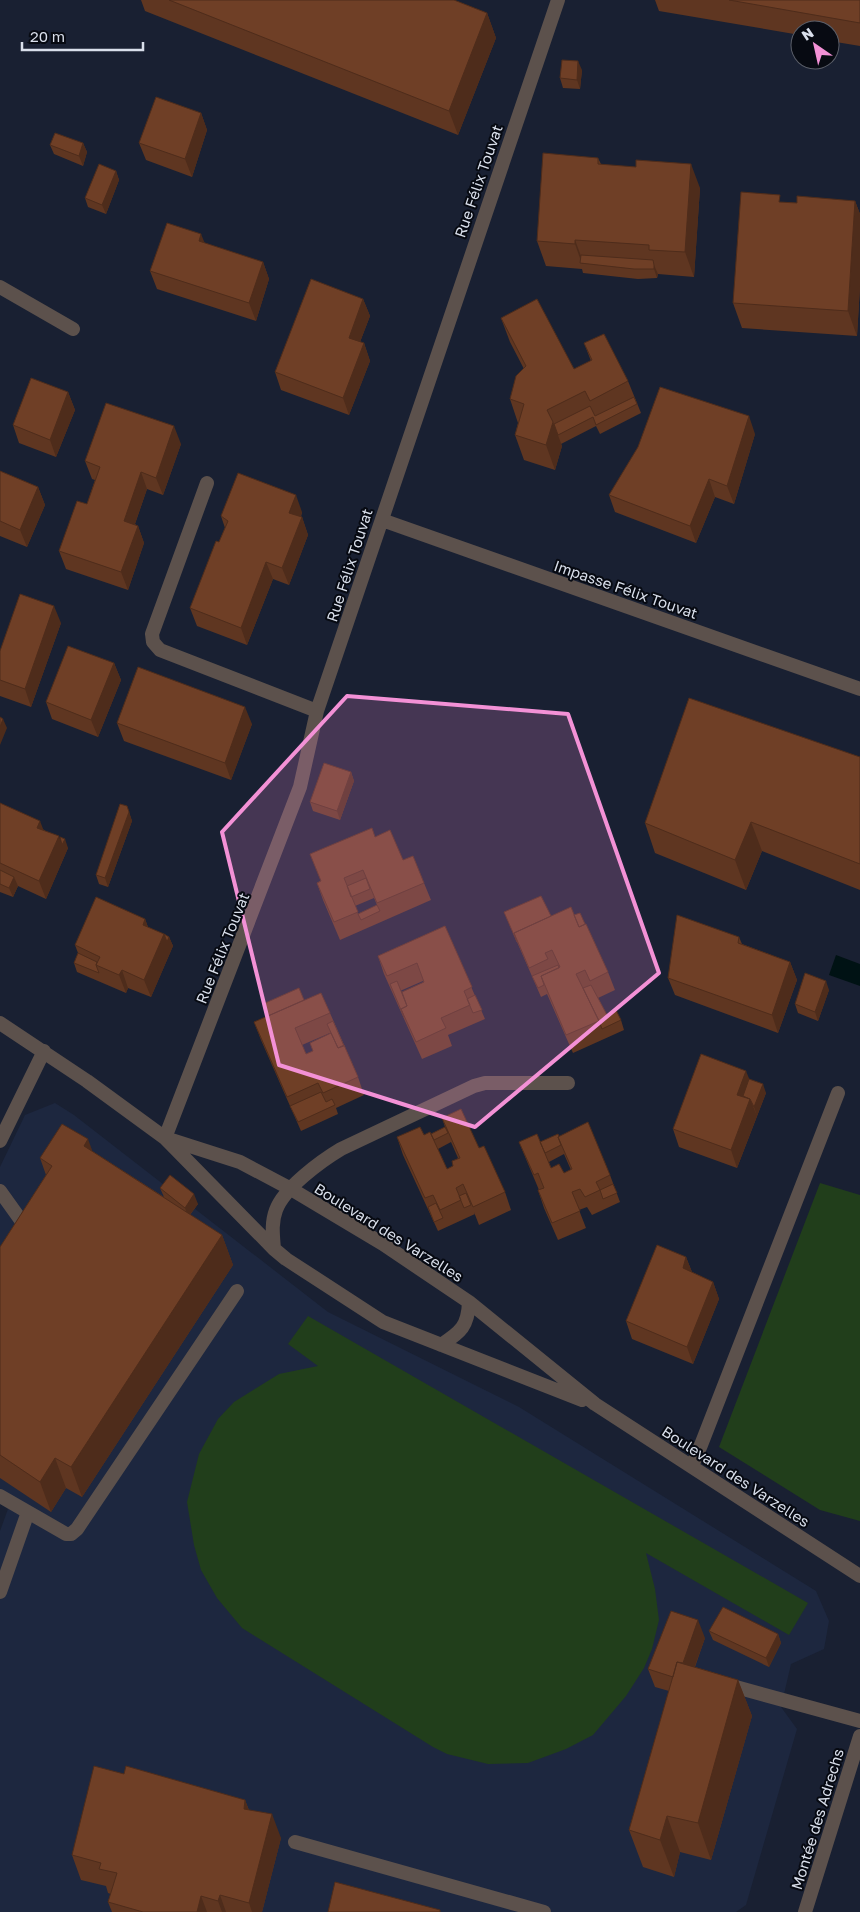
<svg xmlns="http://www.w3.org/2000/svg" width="860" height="1912" font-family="'Golos Text',sans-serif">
	<rect width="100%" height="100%" fill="#192032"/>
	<path fill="#1d273f" d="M55 1103 74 1115 328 1312 519 1407 816 1591 829 1621 824 1649 791 1664 781 1707 797 1729 746 1905 736 1912H0V1531L8 1509 0 1504V1167L25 1115Z"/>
	<path fill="#213e1b" d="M820 1183 860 1195V1521L820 1510 719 1447Z
		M308 1316 808 1603 789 1635 646 1553 655 1589 659 1620 652 1649 644 1668 626 1696 593 1735 566 1749 528 1763 488 1764 447 1754 433 1747 242 1628 217 1598 201 1570 194 1545 187 1502 199 1454 218 1419 234 1402 279 1374 318 1366 288 1344Z"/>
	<path fill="#001214" d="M836 955 860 964V986L829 975Z"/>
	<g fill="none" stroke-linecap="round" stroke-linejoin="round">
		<path stroke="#5c514c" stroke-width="14" d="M0 1191 25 1226 28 1234
			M0 1496 66 1534H71L77 1529 237 1291
			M0 1592 28 1512
			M725 1684 860 1721
			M295 1842 544 1912"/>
		<path stroke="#5c514c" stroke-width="14" d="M0 287 73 329
			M207 483 152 634 153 642 160 650 317 711
			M382 520 860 689
			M0 1023 87 1081 165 1138 274 1249 286 1259 383 1322 582 1400
			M165 1138 300 787 317 711 558 0
			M165 1138 240 1162 291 1189 383 1244 469 1302 595 1404 860 1576
			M0 1141 44 1051
			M274 1249C273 1236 271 1223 276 1210 284 1188 321 1161 341 1149L474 1086 485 1083H568
			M441 1345C461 1332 468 1326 469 1302
			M692 1466 701 1445 838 1093
			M805 1912 860 1736"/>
	</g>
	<path fill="#5f3621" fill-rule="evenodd" d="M141 0H454L487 13 496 38 458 135 145 11Z
		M655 0H860V46L830 41V30H800V35L659 11Z
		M582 70 580 89 563 88 560 78Z
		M201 113 207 130 192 177 146 160 139 143Z
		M83 143 87 152 83 166 54 154 50 145Z
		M598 158 601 164 700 188 694 277 658 274 657 278 638 279 583 273 582 269 546 266 537 241Z
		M116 171 119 180 106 214 88 207 85 198Z
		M855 201 860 214V286L857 336 742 328 733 303 782 202 797 203Z
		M204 243 263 262 269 279 256 321 157 289 150 271Z
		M363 299 370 316 360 342 364 343 370 361 349 415 281 390 275 372Z
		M501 318 574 369 591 361 584 343 628 381 641 413 600 434 596 426 561 444 562 446 555 470 524 460 515 435 518 423 510 399 524 369 510 342Z
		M68 392 75 410 56 457 19 443 13 425Z
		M755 434 734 504 715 497 696 543 615 512 609 495Z
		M181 444 163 495 147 489 135 524 138 526 144 543 128 590 66 569 59 551 87 504 95 480 92 479 85 461Z
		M0 471 38 487 45 505 27 547 0 536Z
		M302 512 301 517H302L308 535 289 585 273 579 247 645 197 626 190 608 225 528 221 516Z
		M61 623 31 707 0 696V651Z
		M114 663 121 680 98 737 52 719 46 702Z
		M117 723 252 724 231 780 124 741Z
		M860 757V890L762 851 746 890 655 853 645 823Z
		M351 772 354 781 340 820 313 811 310 802Z
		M0 803 44 830 68 848 46 899 18 886 13 897 0 892Z
		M127 806 132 821 108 887 99 884 96 875Z
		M375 837 403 860 424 883 431 900 340 940 323 900 317 883 320 881ZM372 893 377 905 358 914 355 906 374 898Z
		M504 912 551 916 574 915 608 972 615 990 598 998 607 1015 621 1020 624 1030 573 1053 547 994 541 997Z
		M145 919 148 927 169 937 173 946 151 997 128 988 126 993 77 972 74 963 78 953 75 945Z
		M445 926 485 1019 448 1035 452 1046 422 1059 384 974 378 956ZM423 981 424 983 405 1001 400 991Z
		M739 937 742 944 790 962 797 980 778 1033 675 995 668 978Z
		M829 990 818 1021 798 1013 795 1004Z
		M304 1000 330 1013 358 1077 364 1095 336 1108 338 1114 301 1131 261 1040 254 1022 268 1016 263 1004ZM330 1033 313 1051 306 1054 302 1045Z
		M749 1079 766 1093 737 1168 679 1147 673 1129Z
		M442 1118 479 1148 505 1192 511 1210 479 1225 474 1212 475 1214 438 1231 403 1155 397 1137 424 1135 431 1134 445 1127ZM451 1142 458 1158 453 1166 447 1169 438 1149Z
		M559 1136 610 1175 620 1202 592 1215 587 1207 579 1210 586 1228 558 1240 544 1208 538 1190H539L526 1159 519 1142H540ZM564 1154 571 1170 564 1173 551 1168 549 1162Z
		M92 1151 164 1197 160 1188 198 1204 190 1215 222 1235 233 1265 82 1497 66 1488 51 1512 0 1478V1247L46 1175 40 1158Z
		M686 1257 692 1272 713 1282 719 1299 693 1364 632 1339 626 1321Z
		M709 1631 778 1634 781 1643 769 1667 713 1640Z
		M705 1638 695 1667 738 1680 752 1716 711 1860 680 1852 674 1877 643 1867 629 1830 669 1691 655 1687 648 1669Z
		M124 1774 245 1800 249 1810 281 1838 262 1912H112L108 1902 111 1894 108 1893 106 1886 81 1880 72 1855Z"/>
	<path fill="#4e2c1b" d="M487 13 496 38 458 135 449 111Z
		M578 61 582 70 580 89 577 80Z
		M201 113 207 130 192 177 185 159Z
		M83 143 87 152 83 166 79 156Z
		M691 164 700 188 694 277 685 252Z
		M116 171 119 180 106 214 102 205Z
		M855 201 860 214V286L857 336 848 311Z
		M201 234 208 251 199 241Z
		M575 240 584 264H582L575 244Z
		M263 262 269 279 256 321 249 303Z
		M654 265 658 274 657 278 654 269Z
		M363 299 370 316 355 355 349 338Z
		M364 343 370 361 349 415 343 398Z
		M68 392 75 410 56 457 50 440Z
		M749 416 755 434 734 504 727 486Z
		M553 422 562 446 555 470 546 445Z
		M174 426 181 444 163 495 156 478Z
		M141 472 147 489 130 538 124 521Z
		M709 479 715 497 696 543 690 526Z
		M38 487 45 505 27 547 20 530Z
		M296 495 302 512 296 530 289 513Z
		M302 517 308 535 289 585 282 568Z
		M138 526 144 543 128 590 121 572Z
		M266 562 273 579 247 645 241 628Z
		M54 606 61 623 31 707 25 689Z
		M114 663 121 680 98 737 91 720Z
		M245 707 252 724 231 780 225 763Z
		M3 719 7 728 0 745V727Z
		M351 772 354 781 340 820 337 811Z
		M129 812 132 821 108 887 105 878Z
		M40 821 47 839 37 828Z
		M751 822 762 851 746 890 735 860Z
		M59 836 62 845 65 839 68 848 46 899 39 881Z
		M14 877 18 886 13 897 9 888Z
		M145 919 151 936 143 925Z
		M164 934 169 937 173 946 151 997 144 980Z
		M790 962 797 980 778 1033 772 1015Z
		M122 970 128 988 126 993 119 975Z
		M826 981 829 990 818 1021 815 1012Z
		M746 1071 753 1088 746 1105 737 1095Z
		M763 1084 766 1093 757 1116 754 1107Z
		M750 1099 757 1116 737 1168 731 1150Z
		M88 1139 99 1169 84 1146Z
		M194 1194 198 1204 188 1217 185 1208Z
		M222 1235 233 1265 82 1497 71 1467Z
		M686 1257 693 1275 683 1268Z
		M713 1282 719 1299 693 1364 687 1347Z
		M55 1458 66 1488 51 1512 40 1482Z
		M698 1620 705 1638 684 1696 678 1678Z
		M778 1634 781 1643 769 1667 766 1658Z
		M738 1680 752 1716 711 1860 698 1823Z
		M245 1800 254 1824 244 1809Z
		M272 1814 281 1838 262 1912H252L249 1903Z
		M667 1816 680 1852 674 1877 660 1840Z
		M220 1895 226 1912H222L218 1901Z
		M201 1896 207 1912H197Z"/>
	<path fill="#6f3f26" stroke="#4e2c1b" d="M169 0H454L487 13 449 111Z
		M729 0H860V23Z
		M562 60 578 61 577 80 560 78Z
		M156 97 201 113 185 159 139 143Z
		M55 133 83 143 79 156 50 145Z
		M543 153 598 158V164L636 167V160L691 164 685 252 649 250V245L575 240V244L537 241Z
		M99 164 116 171 102 205 85 198Z
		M741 192 780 195 779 202 797 203V196L855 201 848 311 733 303Z
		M167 223 201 234 199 241 263 262 249 303 150 271Z
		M581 255 653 260 654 265V269H634L580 263Z
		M311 279 363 299 349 338 364 343 343 398 275 372Z
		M537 299 574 369 592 360 584 343 604 334 628 381 590 401 585 391 547 410 553 422 546 445 515 435 524 404 510 399 516 376 526 366 501 318Z
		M31 378 68 392 50 440 13 425Z
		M660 387 749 416 727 486 709 479 690 526 609 495 638 447Z
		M634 397 637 404 596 425 593 417 558 435 554 424 590 406 595 416Z
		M106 403 174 426 156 478 141 472 124 521 138 526 121 572 59 551 77 501 87 504 100 467 85 461Z
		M0 471 38 487 20 530 0 521Z
		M238 473 296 495 289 513 302 517 282 568 266 562 241 628 190 608 216 541 219 542 228 521 221 516Z
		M20 594 54 606 25 689 0 680V651Z
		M68 646 114 663 91 720 46 702Z
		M138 667 245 707 225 763 117 723Z
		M689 698 860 757V864L751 822 735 860 645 823Z
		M0 717 3 719 0 727Z
		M324 763 351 772 337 811 310 802Z
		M0 803 40 821 37 828 59 836 39 881 0 863Z
		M120 804 127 806 129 812 105 878 96 875Z
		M372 828 375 837 390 830 403 860 413 856 424 883 377 903 363 870 344 878 358 912 334 922 317 883 321 881 310 854Z
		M60 837 65 839 62 845Z
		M0 870 14 877 9 888 0 884Z
		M366 878 370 889 351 897 347 886Z
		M541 896 551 916 514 933 517 942 504 912Z
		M96 897 145 919 143 925 164 934 144 980 122 970 119 975 96 965 100 957 75 945Z
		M377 905 380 911 361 920 358 914Z
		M571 907 579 927 586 924 608 972 590 981 585 970 576 974 599 1021 566 1035 541 976 560 967 552 950 545 953 548 959 529 968 514 933Z
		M580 913 585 924 579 927 574 915Z
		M677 915 739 937 738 943 790 962 772 1015 668 978Z
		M445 926 472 987 464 991 470 1005 441 1018 446 1028 416 1042 401 1009 407 1006 402 992 424 982 417 963 387 976 378 956Z
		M164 934 169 937 167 942Z
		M78 953 97 962 96 965 99 973 74 963Z
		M558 965 559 968 541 976 544 985 538 988 532 976Z
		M805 973 826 981 815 1012 795 1004Z
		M397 981 407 1006 401 1009 404 1017 390 984Z
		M591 985 607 1015 616 1010 621 1020 602 1029 599 1021 583 988Z
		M299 988 304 1000 268 1016 263 1004Z
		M321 993 330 1013 295 1028 306 1054 313 1051 310 1043 331 1033 338 1048 344 1045 358 1077 323 1093 318 1083 287 1097 254 1022Z
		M475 995 482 1010 473 1013 467 999Z
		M333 1021 344 1046 338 1048 327 1024Z
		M701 1054 746 1071 737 1095 750 1099 731 1150 673 1129Z
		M749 1079 763 1084 754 1107 750 1099 743 1096Z
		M321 1092 326 1102 332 1099 335 1105 298 1122 290 1106Z
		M461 1109 479 1148 484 1146 505 1192 473 1207 463 1184 456 1188 461 1200 440 1210 433 1195 425 1198 397 1137 420 1127 424 1135 430 1132 447 1169 453 1166 452 1161 460 1158 442 1118Z
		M588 1122 610 1175 596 1182 600 1190 585 1197 580 1189 572 1192 580 1211 552 1223 538 1190 544 1188 538 1173 534 1175 519 1142 537 1134 551 1168 559 1164 564 1173 572 1169 558 1137Z
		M62 1124 88 1139 84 1146 222 1235 71 1467 55 1458 40 1482 0 1455V1247L52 1166 40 1158Z
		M445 1127 448 1133 434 1140 431 1134Z
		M558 1134 559 1136 558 1137 561 1145 545 1153 540 1142Z
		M170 1175 194 1194 185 1208 160 1188Z
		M613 1184 617 1193 603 1199 600 1190Z
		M466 1193 471 1205 464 1208 459 1196Z
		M436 1203 443 1218 434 1222 428 1207Z
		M657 1245 686 1257 683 1268 713 1282 687 1347 626 1321Z
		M723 1607 778 1634 766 1658 709 1631Z
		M671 1611 698 1620 683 1663 677 1662 673 1677 648 1669Z
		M677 1662 738 1680 698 1823 667 1816 660 1840 629 1830Z
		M94 1766 124 1774 126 1766 245 1800 244 1809 272 1814 249 1903 220 1895 218 1901 201 1896 197 1912H143L108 1902 117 1873 99 1869 101 1863 72 1855Z
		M335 1882 440 1910V1912H328Z"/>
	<path fill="#f391d6" fill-opacity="0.2" stroke="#f391d6" stroke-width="4" stroke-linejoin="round" d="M347 696 568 714 659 973 475 1127 279 1065 222 832Z"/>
	<g text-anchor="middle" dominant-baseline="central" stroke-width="4" stroke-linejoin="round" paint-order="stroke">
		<g font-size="15" fill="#d9dfeb" stroke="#070a12">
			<text transform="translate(478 181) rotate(-71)">Rue Félix Touvat</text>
			<text transform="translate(349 565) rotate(-72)">Rue Félix Touvat</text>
			<text transform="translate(626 589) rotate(19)">Impasse Félix Touvat</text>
			<text transform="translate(222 948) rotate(-68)">Rue Félix Touvat</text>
			<text transform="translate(389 1232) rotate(32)">Boulevard des Varzelles</text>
			<text transform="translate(736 1476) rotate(33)">Boulevard des Varzelles</text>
			<text transform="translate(817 1819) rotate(-73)">Montée des Adrechs</text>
		</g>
	</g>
	<g transform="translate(815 45) rotate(326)"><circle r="24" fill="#070a12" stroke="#5b5f69"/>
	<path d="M0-4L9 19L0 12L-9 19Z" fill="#f391d6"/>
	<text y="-8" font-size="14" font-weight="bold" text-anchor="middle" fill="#d9dfeb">N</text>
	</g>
	<path d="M22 42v8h121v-8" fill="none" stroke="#d9dfeb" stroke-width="2.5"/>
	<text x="30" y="42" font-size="15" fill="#d9dfeb" stroke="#070a12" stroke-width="4" paint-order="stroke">20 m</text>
</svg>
